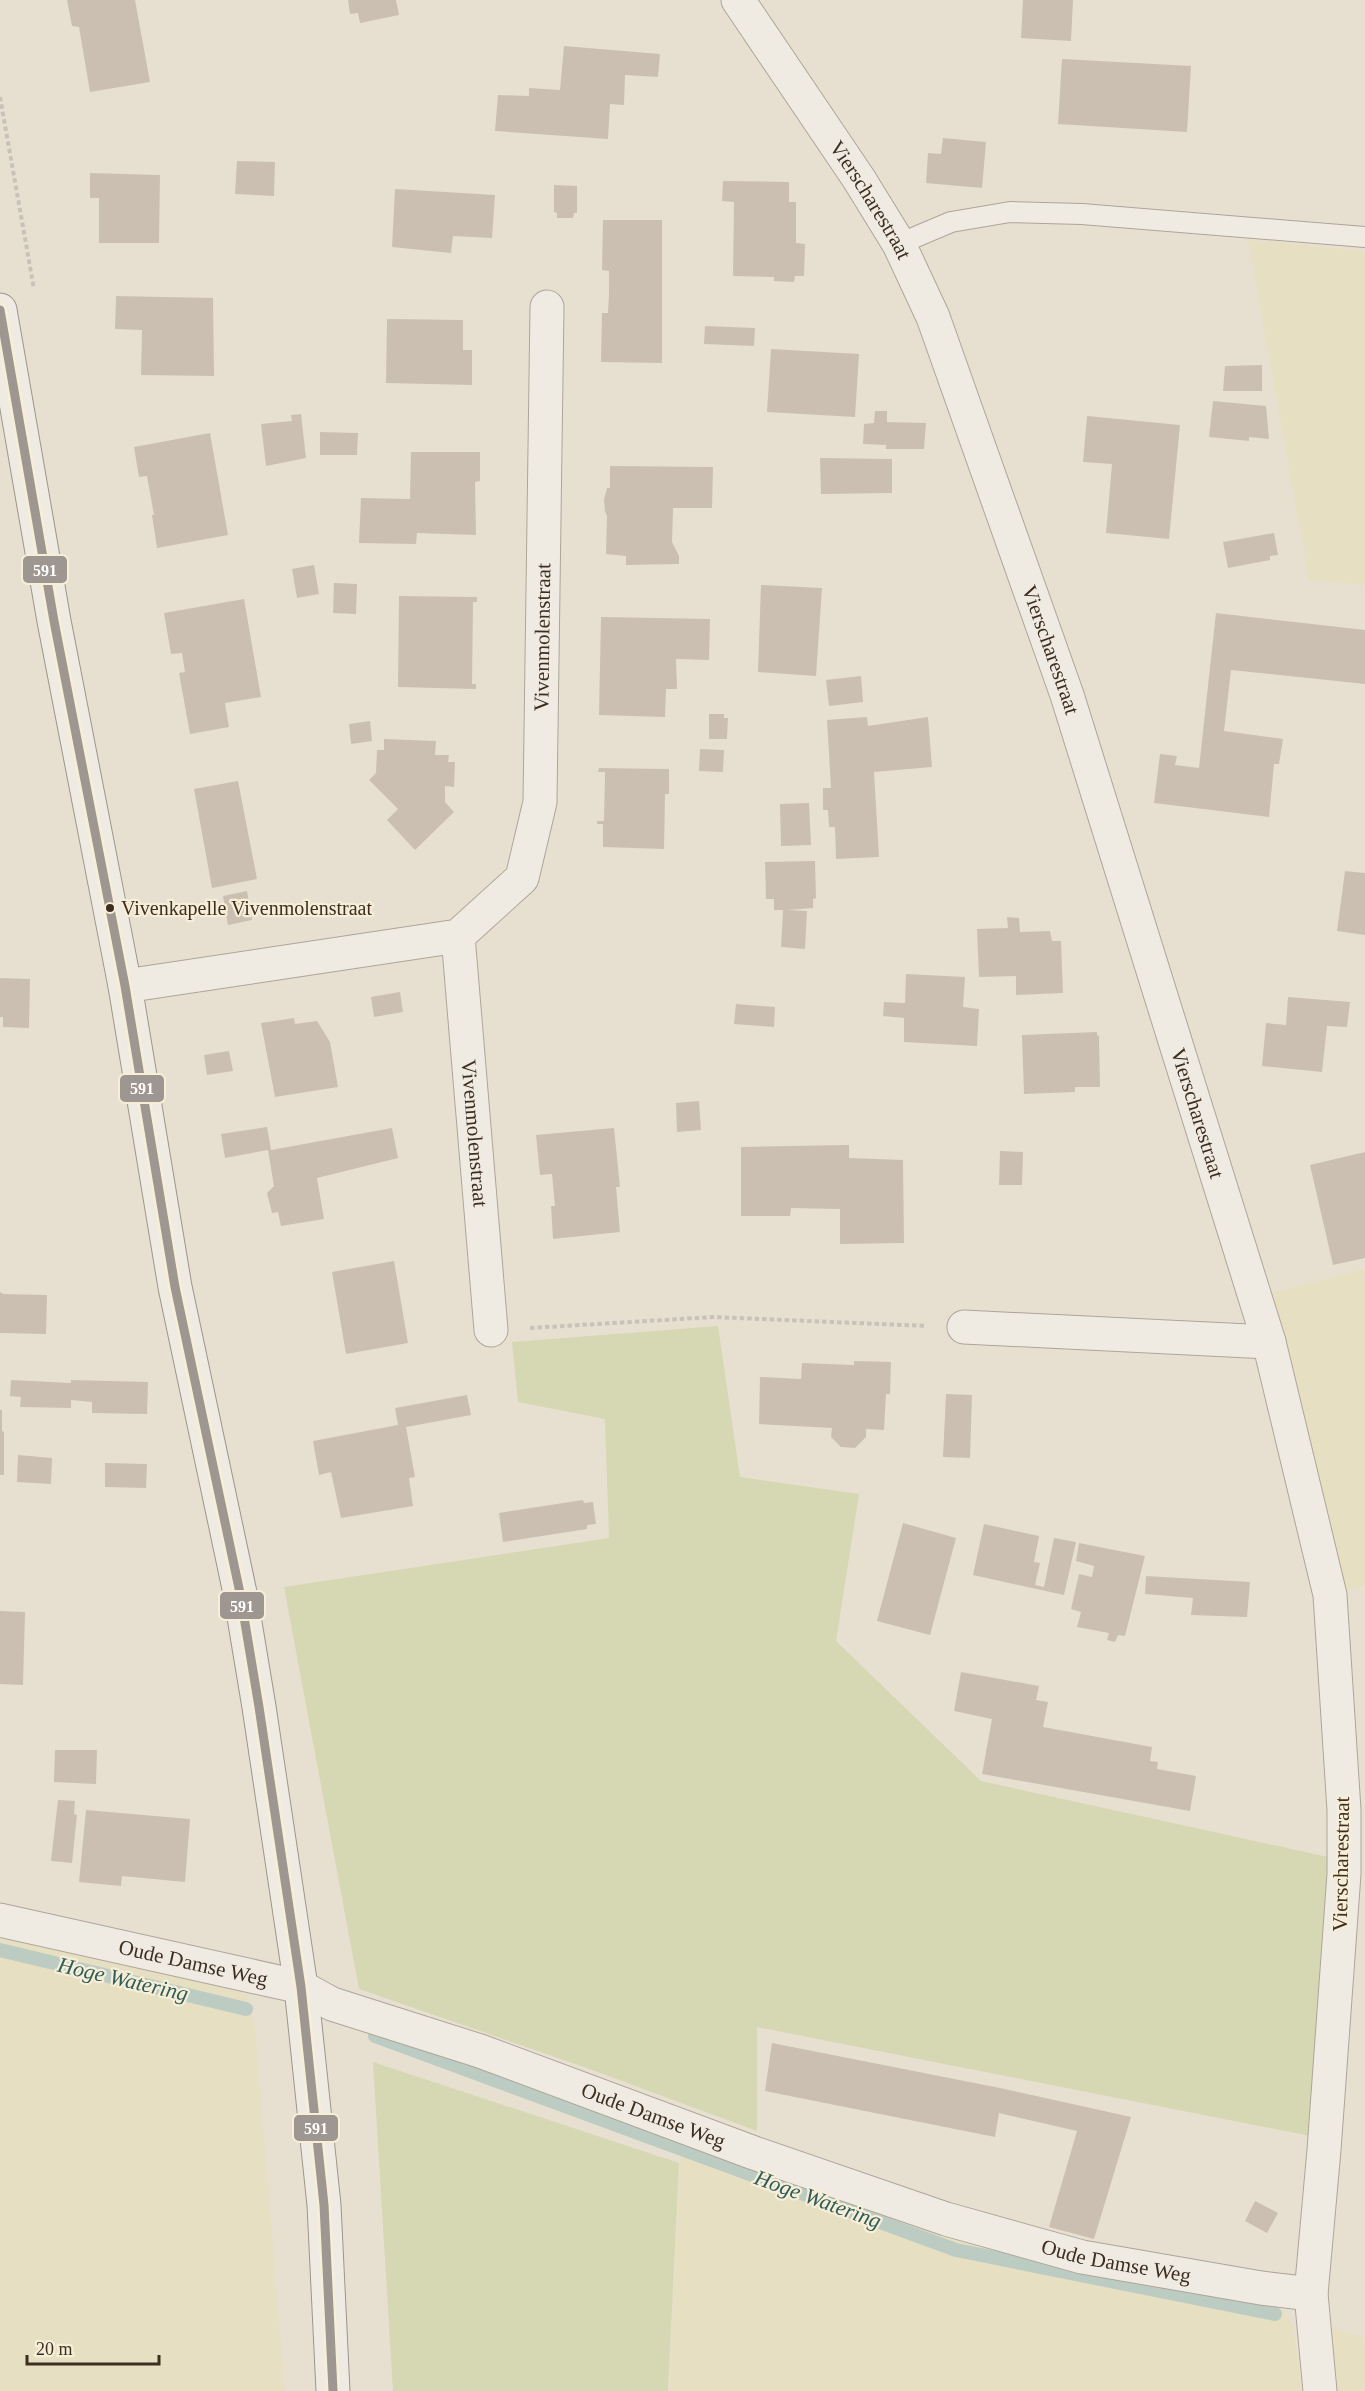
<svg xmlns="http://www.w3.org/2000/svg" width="1365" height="2391" font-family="'Times New Roman',serif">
	<rect width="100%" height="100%" fill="#e7e0d1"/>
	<path fill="#e6dfc2" d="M1248 240 1365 251V585L1309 580Z
		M1365 1269V1586L1330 1595 1254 1297Z
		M0 1934 245 1988 255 2026 285 2391H0Z
		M684 2139 1278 2307 1293 2324 1302 2391H669L680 2163Z
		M1328 2326 1365 2337V2391H1333Z"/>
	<path fill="#d6d7b3" d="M718 1326 740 1477 859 1494 836 1641 981 1781 1328 1857 1310 2136 757 2027V2131L584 2067 359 1989 284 1587 609 1538 605 1419 518 1402 512 1342Z
		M373 2062 679 2163 668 2391H393Z"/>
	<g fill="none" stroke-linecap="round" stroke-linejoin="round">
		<path stroke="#bcccc2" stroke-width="14" d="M0 1950 246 2009
			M375 2036 956 2250 1275 2314"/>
	</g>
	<path fill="#cbbfb2" d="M67 0H135L150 82 90 92 79 27 72 26Z
		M348 0H396L399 15 360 23 358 13 350 14Z
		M1023 0H1073L1071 41 1021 38Z
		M564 46 660 54 658 77 625 75 624 105 610 104 608 139 495 131 498 95 529 96V88L560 90Z
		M1062 59 1191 66 1187 132 1058 124Z
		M943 138 986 142 982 188 926 183 928 153 941 154Z
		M237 161 275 162 274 196 235 194Z
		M90 173 160 175 159 243H99V198H90Z
		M723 181 789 182V202H796V243L805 244 804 276H795L794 282 774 281V277L733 276 734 202 722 201Z
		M554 185 577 186V213H574L573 218H557V213L554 212Z
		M395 189 495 195 492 238 453 236 451 253 392 247Z
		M603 220H662V363L601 362 602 313H608L609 294V271L602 270Z
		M116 296 213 298 214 376 141 375 142 330 115 329Z
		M387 319 463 320V350H472V385L386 383Z
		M705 326 755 328 754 346 704 344Z
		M771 349 859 354 855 417 767 412Z
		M1262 365V391H1223L1225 366Z
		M1213 401 1266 406 1269 439 1249 437V441L1209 437Z
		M875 411H887V422L926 423 924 449H886V445L863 444 864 424 874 423Z
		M301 414 306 458 266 466 261 424 292 421 291 415Z
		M1087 416 1180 425 1169 539 1106 533 1112 464 1083 462Z
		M320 432 358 433 357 455H320Z
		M210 433 228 535 157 548 152 515H154L147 476 139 477 134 447Z
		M411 452H480V481L475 482 476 535 417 533 416 544 359 543 361 498 410 499Z
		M820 458 892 459V493L821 494Z
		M610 466 713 467 712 508H673L672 542 679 556V564L626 565V556L606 554 607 516 605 511 604 500 607 488H610Z
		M1274 533 1278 555 1270 556V560L1228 568 1223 542Z
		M314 565 319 594 297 598 292 569Z
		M334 583 357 584 356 614 333 613Z
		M761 585 822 588 816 676 758 672Z
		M399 596 477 597V602H473L472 684H476V689L398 687Z
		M244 599 261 697 225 703 229 727 190 734 179 673 185 672 182 653 171 654 164 613Z
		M1216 613 1365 630V684L1231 670 1224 731 1283 739 1279 764H1274L1269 817 1154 803 1160 754 1177 756 1175 765 1199 768Z
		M601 617 710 619 709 660 676 659 677 689H666L665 717 599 715Z
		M861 676 863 702 829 706 826 680Z
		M709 714H724V718H728L727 739H709Z
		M867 717 868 726 928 717 932 767 874 772 879 857 836 859 835 827H829L828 810H823V788H831L827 720Z
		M370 721 372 741 351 744 349 724Z
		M384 739 436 741 435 755H449L448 762H455L454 787 445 786V802L454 812 415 850 387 820 398 809 369 780 376 773 377 750H384Z
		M700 749 724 750 723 772 699 771Z
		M599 768 669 769V794H665L664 849 603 847V824H597V821H604L605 772H598Z
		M238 781 257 879 212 888 194 789Z
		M809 803 811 845 781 846 780 804Z
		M815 861 816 898 813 899V908L788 910 807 911 805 949 781 947 783 910H774V899H766L765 862Z
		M1345 871 1365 873V935L1337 931Z
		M247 891 252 920 228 925 223 896Z
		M1007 917 1019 918 1020 932 1050 931 1052 941H1061L1063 993 1016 995V976L979 977 977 929 1008 928Z
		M906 974 965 977 963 1007 979 1009 977 1046 904 1042V1018L883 1016 884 1002 905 1003Z
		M0 978 30 979 29 1028 3 1027V1017H0Z
		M400 992 403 1012 374 1017 371 997Z
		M1288 997 1350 1002 1347 1027 1327 1026 1322 1072 1262 1066 1266 1023 1286 1025Z
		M736 1004 775 1007 774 1027 734 1024Z
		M294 1018 295 1024 317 1021 330 1042 338 1087 275 1097 261 1023Z
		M1097 1032V1035L1099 1036 1100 1087H1075V1092L1024 1094 1022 1035Z
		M229 1051 233 1071 207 1075 204 1055Z
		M699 1101 701 1130 677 1132 676 1103Z
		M267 1127 271 1150 392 1128 398 1158 317 1178 324 1219 281 1226 278 1212 272 1213 267 1193 274 1186 268 1150 225 1158 221 1134Z
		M614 1128 620 1187H616L620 1232 553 1239 551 1206H555L552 1174 540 1175 536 1135Z
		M849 1145V1158L903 1160 904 1243 840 1244V1209L791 1208 790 1216H741V1147Z
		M1000 1151 1023 1152 1022 1185H999Z
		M1365 1152V1258L1333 1265 1310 1165Z
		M394 1261 408 1343 346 1354 332 1272Z
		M0 1292 3 1294 47 1295 46 1334 0 1333Z
		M854 1361 891 1362 890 1394H886L884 1430 866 1429V1437L855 1448 841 1447 831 1437 832 1428 759 1424 760 1377 801 1379 802 1363 854 1365Z
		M11 1380 71 1383V1380L148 1382 147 1414 92 1413V1402L71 1400V1408L20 1407 21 1397 10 1396Z
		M946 1394 972 1395 970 1458 943 1457Z
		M467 1395 471 1415 406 1427 415 1477 409 1478 413 1506 341 1518 331 1472 319 1475 313 1441 398 1425 395 1408Z
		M0 1410H2V1431L4 1432V1475H0Z
		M18 1455 52 1458 51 1484 17 1482Z
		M105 1463 147 1464 146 1488 105 1487Z
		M583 1500 584 1503 593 1502 596 1524 587 1525V1529L503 1542 499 1513Z
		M903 1523 956 1538 930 1635 877 1621Z
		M984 1524 1039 1536 1034 1562 1040 1563 1035 1585 1044 1587 1054 1538 1076 1542 1064 1595 973 1575Z
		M1079 1543 1145 1556 1125 1636 1118 1635 1115 1642 1107 1640 1109 1633 1077 1627 1081 1612 1071 1609 1079 1574 1092 1577 1094 1566 1076 1561Z
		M1146 1576 1250 1582 1247 1617 1191 1615 1193 1598 1145 1594Z
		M0 1611 25 1612 23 1685 0 1684Z
		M961 1672 1039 1686 1036 1700 1048 1702 1043 1727 1152 1747 1150 1761 1158 1762 1157 1769 1196 1776 1190 1811 982 1774 992 1719 954 1711Z
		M55 1750H97L96 1784 54 1782Z
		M58 1800 75 1801 74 1814 77 1815 72 1863 51 1861Z
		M86 1810 190 1819 185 1882 122 1876 121 1886 79 1882Z
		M772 2043 1005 2089 1131 2117 1094 2239 1049 2227 1077 2131 999 2113 995 2137 765 2091Z
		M1255 2201 1278 2213 1267 2233 1245 2221Z"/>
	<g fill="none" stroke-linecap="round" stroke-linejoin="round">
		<g stroke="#ada599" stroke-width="22">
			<path id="lane" d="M899 244 951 222 1010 212 1082 214 1365 237"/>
		</g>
		<g stroke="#ada599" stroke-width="35">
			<g id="street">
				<path id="s1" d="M738 0 859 179 899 244 933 317 1067 695 1269 1342 1330 1595 1344 1810V1874L1324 2150 1311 2294 1320 2391"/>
				<path id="s2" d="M458 936 491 1330"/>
				<path id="s3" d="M125 986 458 936 522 878 540 802 547 307"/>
				<path d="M964 1327 1269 1342"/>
				<path id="s4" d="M0 1920 301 1987 332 2004 480 2051 754 2153 946 2219 1082 2257 1261 2288 1311 2294"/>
			</g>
		</g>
		<g stroke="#9c958a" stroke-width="35">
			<path id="secondary" d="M0 310 54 621 125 986 175 1287 240 1593 259 1707 301 1987 324 2205 333 2391"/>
		</g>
		<path stroke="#c8c2b9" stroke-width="4" stroke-dasharray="4.5 3" stroke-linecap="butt" d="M0 97 34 289
			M530 1328 714 1317 927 1326"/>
		<use href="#lane" stroke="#efebe3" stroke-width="20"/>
		<use href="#street" stroke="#efebe3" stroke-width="33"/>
		<use href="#secondary" stroke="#efebe3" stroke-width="33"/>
		<g stroke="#f7eed8" stroke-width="14">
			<path id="bus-1" d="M0 310 54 621 125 986 175 1287 240 1593 259 1707 301 1987 324 2205 333 2391"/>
		</g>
		<use href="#bus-1" stroke="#9e9690" stroke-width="9"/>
	</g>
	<circle fill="#3d2e20" stroke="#f7eed8" stroke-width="2" cx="110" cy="908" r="5"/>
	<g text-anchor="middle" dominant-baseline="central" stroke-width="4.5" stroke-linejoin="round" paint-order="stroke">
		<g font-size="20" fill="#3d2e20" stroke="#f7eed8" text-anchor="start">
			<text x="121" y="908">Vivenkapelle Vivenmolenstraat</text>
		</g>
		<g font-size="21" fill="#3d2e20" stroke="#f7eed8">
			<text stroke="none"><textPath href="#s1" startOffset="240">Vierscharestraat</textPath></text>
			<text stroke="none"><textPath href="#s3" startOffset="666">Vivenmolenstraat</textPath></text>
			<text stroke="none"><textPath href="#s1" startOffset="726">Vierscharestraat</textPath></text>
			<text stroke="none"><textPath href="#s1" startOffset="1212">Vierscharestraat</textPath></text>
			<text stroke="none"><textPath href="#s2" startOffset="198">Vivenmolenstraat</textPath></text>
			<text transform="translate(1341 1864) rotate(-89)">Vierscharestraat</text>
			<text stroke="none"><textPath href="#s4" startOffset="198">Oude Damse Weg</textPath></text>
			<text stroke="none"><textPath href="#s4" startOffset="684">Oude Damse Weg</textPath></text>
			<text stroke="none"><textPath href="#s4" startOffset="1170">Oude Damse Weg</textPath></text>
		</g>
		<g font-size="22" font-style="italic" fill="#2f5d5a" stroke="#f7eed8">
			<text transform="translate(123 1979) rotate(13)">Hoge Watering</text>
			<text transform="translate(818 2199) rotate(20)">Hoge Watering</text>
		</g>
	</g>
	<g stroke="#f7eed8" stroke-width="2">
		<rect x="22" y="555" width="46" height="29" rx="6" fill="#9e9690"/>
		<rect x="119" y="1074" width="46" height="29" rx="6" fill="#9e9690"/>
		<rect x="219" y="1591" width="46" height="29" rx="6" fill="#9e9690"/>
		<rect x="293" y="2114" width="46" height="28" rx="6" fill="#9e9690"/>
	</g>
	<g font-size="16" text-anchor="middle" font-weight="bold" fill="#fff">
		<text x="45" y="576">591</text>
		<text x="142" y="1094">591</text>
		<text x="242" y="1612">591</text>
		<text x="316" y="2134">591</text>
	</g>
	<path d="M27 2355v9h132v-9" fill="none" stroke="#3d2e20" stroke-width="3"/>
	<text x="36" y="2355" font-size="18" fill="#3d2e20" stroke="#f7eed8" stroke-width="4.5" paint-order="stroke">20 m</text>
</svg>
